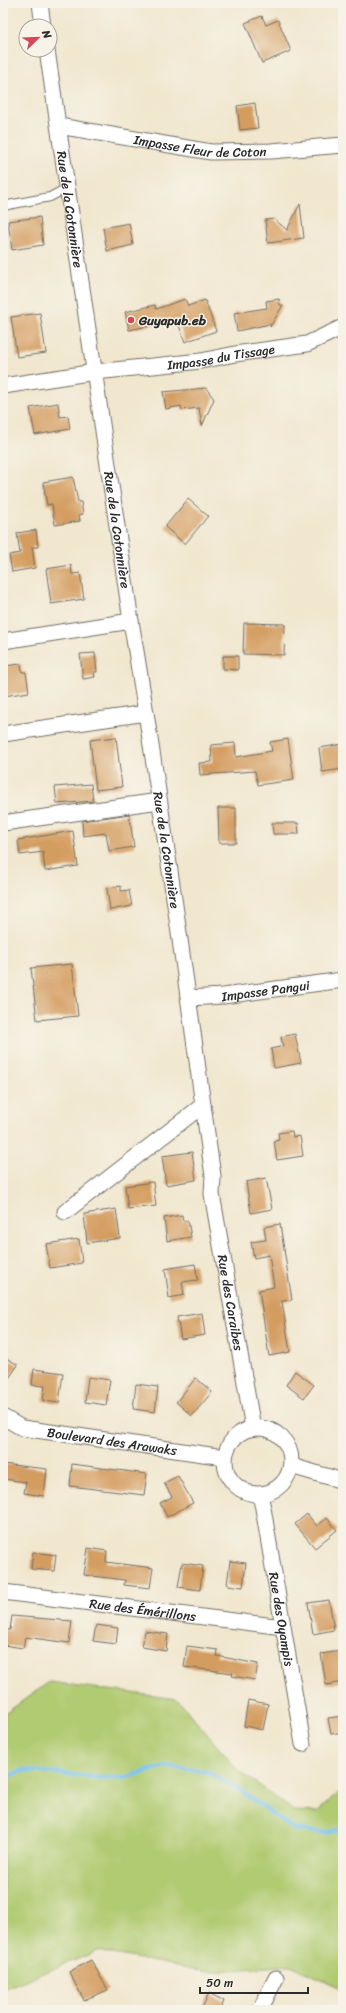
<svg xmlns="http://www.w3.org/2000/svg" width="346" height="2013" font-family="Sriracha,sans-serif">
	<rect width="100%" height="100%" fill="#f7f3e8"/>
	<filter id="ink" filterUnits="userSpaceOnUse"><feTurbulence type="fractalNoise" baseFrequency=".025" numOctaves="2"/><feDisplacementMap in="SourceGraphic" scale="8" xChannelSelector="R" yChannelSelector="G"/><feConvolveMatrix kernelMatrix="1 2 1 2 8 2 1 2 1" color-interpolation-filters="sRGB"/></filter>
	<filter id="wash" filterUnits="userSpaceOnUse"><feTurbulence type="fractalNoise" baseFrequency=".012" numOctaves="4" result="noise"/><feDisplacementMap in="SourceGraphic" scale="16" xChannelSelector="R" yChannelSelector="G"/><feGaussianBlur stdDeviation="0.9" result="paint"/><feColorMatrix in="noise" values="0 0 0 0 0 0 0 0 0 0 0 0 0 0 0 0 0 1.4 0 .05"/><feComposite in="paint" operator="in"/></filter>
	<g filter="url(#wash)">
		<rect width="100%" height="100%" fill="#f1e7cf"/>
		<path fill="#b0cb71" stroke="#6e7b4e" d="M49 1682 177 1699 237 1769 294 1811 317 1812 343 1789V1989L291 1965 208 1972 98 1951 3 1989V1715Z"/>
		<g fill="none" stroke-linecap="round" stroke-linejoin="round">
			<path stroke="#74c0ee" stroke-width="4.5" d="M3 1779 23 1770 102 1778H124L166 1766 208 1772 241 1791 293 1829 324 1833 343 1829"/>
		</g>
		<g id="blocks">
			<path fill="#d49d61" d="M262 16 266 25 278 20 291 51 262 63 245 23Z
				M255 103 258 128 240 130 237 106Z
				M300 204 304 238 268 243 265 220 274 219 287 230Z
				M40 217 43 245 12 250 8 221Z
				M129 223 133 245 107 251 103 228Z
				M185 299 188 306 205 300 216 331 185 342 177 320 129 330 125 312 155 305 156 309Z
				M279 299 280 305H283L270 327V324L237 331 234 313 267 308 266 301Z
				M40 313 46 353 17 357 11 317Z
				M206 388 214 399 202 426 199 408 182 410 181 406 166 409 163 392Z
				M58 403 60 417 68 416 70 429 35 435 30 408Z
				M73 477 78 502H81L83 514 79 515 80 521 55 525 52 504 47 505 43 482Z
				M188 499 208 516 185 544 165 527Z
				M36 530 38 547H32L35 568 12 572 9 555 20 553 17 533Z
				M71 565 72 574 80 573 84 599 51 604 46 569Z
				M244 623 285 624 284 655 243 654Z
				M95 653 97 672H94L95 677 83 679 80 654Z
				M223 656H238V670L223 669Z
				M21 664 22 672H26L29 692 4 696 3 666Z
				M116 737 122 787 96 790 90 740Z
				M288 739 294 780 258 785 255 771 200 775 199 763 212 762 211 745 235 743 236 757 272 751 270 742Z
				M343 744V769L322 772 319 748Z
				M91 784 93 801 57 804 55 787Z
				M218 808H236V843H219Z
				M129 814 134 847 109 851 106 833 83 836 82 821Z
				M272 823H298L299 834H273Z
				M73 831 78 866 45 871 43 852 20 855 18 840Z
				M121 886V891L129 890 132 906 110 910 107 888Z
				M72 964 78 1016 37 1020 31 968Z
				M295 1034 301 1063 274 1068 271 1049 283 1046 281 1037Z
				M292 1131 293 1137 300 1136 303 1156 277 1160 274 1141 279 1140 278 1133Z
				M192 1152 196 1180 166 1185 162 1156Z
				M266 1178 272 1209 251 1213 246 1182Z
				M153 1182 156 1206 128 1209 125 1186Z
				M116 1209 120 1238 87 1243 84 1214Z
				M182 1215 183 1221H188L191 1237 167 1241 164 1218Z
				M280 1224 292 1300 282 1301 290 1352 269 1356 259 1290 274 1287 269 1255 254 1258 251 1242 266 1240 264 1227Z
				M79 1239 82 1263 50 1268 46 1244Z
				M195 1264 198 1280 182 1282 184 1295 169 1298 165 1269Z
				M202 1313 205 1335 181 1339 177 1317Z
				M3 1356 18 1365 3 1387Z
				M34 1369 63 1373 59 1403 43 1401 45 1386 32 1385Z
				M295 1371 314 1385 304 1398 286 1385Z
				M88 1377 110 1380 106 1405 85 1402Z
				M196 1378 212 1392 192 1416 176 1402Z
				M136 1384 158 1387 155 1412 133 1409Z
				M3 1464 47 1469 44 1496 24 1493 26 1482 3 1479Z
				M72 1464 147 1474 144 1495 70 1486Z
				M178 1476 193 1503 167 1517 160 1503 172 1497 164 1483Z
				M307 1514 317 1526 327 1518 337 1530 315 1548 295 1524Z
				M88 1548 107 1551 106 1562 153 1568 150 1588 124 1585 125 1580 84 1575Z
				M33 1552 56 1555 54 1571 31 1569Z
				M230 1561 246 1563 243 1587 227 1585Z
				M182 1563 203 1566 200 1590 178 1587Z
				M329 1600 334 1630 313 1634 308 1603Z
				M12 1616 72 1621 69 1643 25 1637 23 1648 3 1645V1630H10Z
				M96 1625 118 1628 116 1644 93 1641Z
				M145 1631 168 1634 166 1651 142 1647Z
				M187 1646 218 1650 217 1656 258 1664 255 1680 232 1676 233 1673 184 1667Z
				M342 1651 343 1682 326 1685 321 1654Z
				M248 1700 268 1704 263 1730 244 1726Z
				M343 1716V1732L331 1734 328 1718Z
				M91 1960 108 1990 84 2000 69 1972Z
				M209 1993 224 2001 220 2010H201Z"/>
		</g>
	</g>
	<g filter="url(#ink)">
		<use href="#blocks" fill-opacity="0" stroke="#706d64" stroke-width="1"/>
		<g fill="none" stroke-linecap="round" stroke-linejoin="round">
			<g stroke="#706d64" stroke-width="10">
				<path id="service" d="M3 206 50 197 67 188"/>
			</g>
			<g stroke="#706d64" stroke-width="17">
				<g id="minor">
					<path d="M40 3 43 26"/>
					<path id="s1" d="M47 50 131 621C158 782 181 943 203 1105L65 1212"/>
					<path id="s2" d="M59 126 211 152 271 151 343 145"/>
					<path id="s3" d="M3 386 95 372 201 361 235 354 307 344 343 327"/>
					<path d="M3 641 131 621"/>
					<path d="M3 734 146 713"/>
					<path d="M3 823 159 801"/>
					<path id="s4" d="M189 998 223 996 343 980"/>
					<path id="s5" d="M203 1105 213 1176 212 1194 253 1428"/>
					<path id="s6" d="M3 1417 22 1428 224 1457"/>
					<circle cx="258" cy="1461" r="33"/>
					<path d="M291 1466 343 1481"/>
					<path id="s7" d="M260 1495 263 1508 303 1744"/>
					<path id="s8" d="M3 1592 283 1627"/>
					<path d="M260 2010 276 1978"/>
				</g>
			</g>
			<use href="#service" stroke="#fff" stroke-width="8"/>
			<use href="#minor" stroke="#fff" stroke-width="15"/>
		</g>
	</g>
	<circle fill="#d1495b" stroke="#f7f3e8" stroke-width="1.5" cx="131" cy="320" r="4"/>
	<g text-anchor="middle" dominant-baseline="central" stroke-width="3" stroke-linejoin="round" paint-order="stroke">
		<g font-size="13" fill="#2b2b2b" stroke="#f7f3e8">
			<text stroke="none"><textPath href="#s2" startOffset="143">Impasse Fleur de Coton</textPath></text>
			<text stroke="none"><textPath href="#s1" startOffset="161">Rue de la Cotonnière</textPath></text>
			<text stroke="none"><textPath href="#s3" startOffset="220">Impasse du Tissage</textPath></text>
			<text stroke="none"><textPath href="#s1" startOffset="485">Rue de la Cotonnière</textPath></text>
			<text stroke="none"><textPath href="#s1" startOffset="809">Rue de la Cotonnière</textPath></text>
			<text stroke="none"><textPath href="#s4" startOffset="77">Impasse Pangui</textPath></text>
			<text stroke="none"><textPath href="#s5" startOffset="200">Rue des Caraibes</textPath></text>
			<text stroke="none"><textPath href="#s6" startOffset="113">Boulevard des Arawaks</textPath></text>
			<text stroke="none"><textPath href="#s8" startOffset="141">Rue des Émérillons</textPath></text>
			<text stroke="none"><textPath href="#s7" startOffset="126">Rue des Oyampis</textPath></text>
		</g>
		<g font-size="13" font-weight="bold" fill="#2b2b2b" stroke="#f7f3e8" text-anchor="start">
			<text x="139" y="320">Guyapub.eb</text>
		</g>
	</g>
	<rect width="346" height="2013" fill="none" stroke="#f7f3e8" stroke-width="16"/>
	<g transform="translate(38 38) rotate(67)"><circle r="19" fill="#f7f3e8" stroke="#a5a39c"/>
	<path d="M0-3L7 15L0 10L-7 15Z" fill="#d1495b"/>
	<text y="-6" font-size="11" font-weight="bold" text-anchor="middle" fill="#2b2b2b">N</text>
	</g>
	<path d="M200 1987v6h108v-6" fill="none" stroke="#2b2b2b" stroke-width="2"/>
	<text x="206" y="1987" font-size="12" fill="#2b2b2b" stroke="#f7f3e8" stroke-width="3" paint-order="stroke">50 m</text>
</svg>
